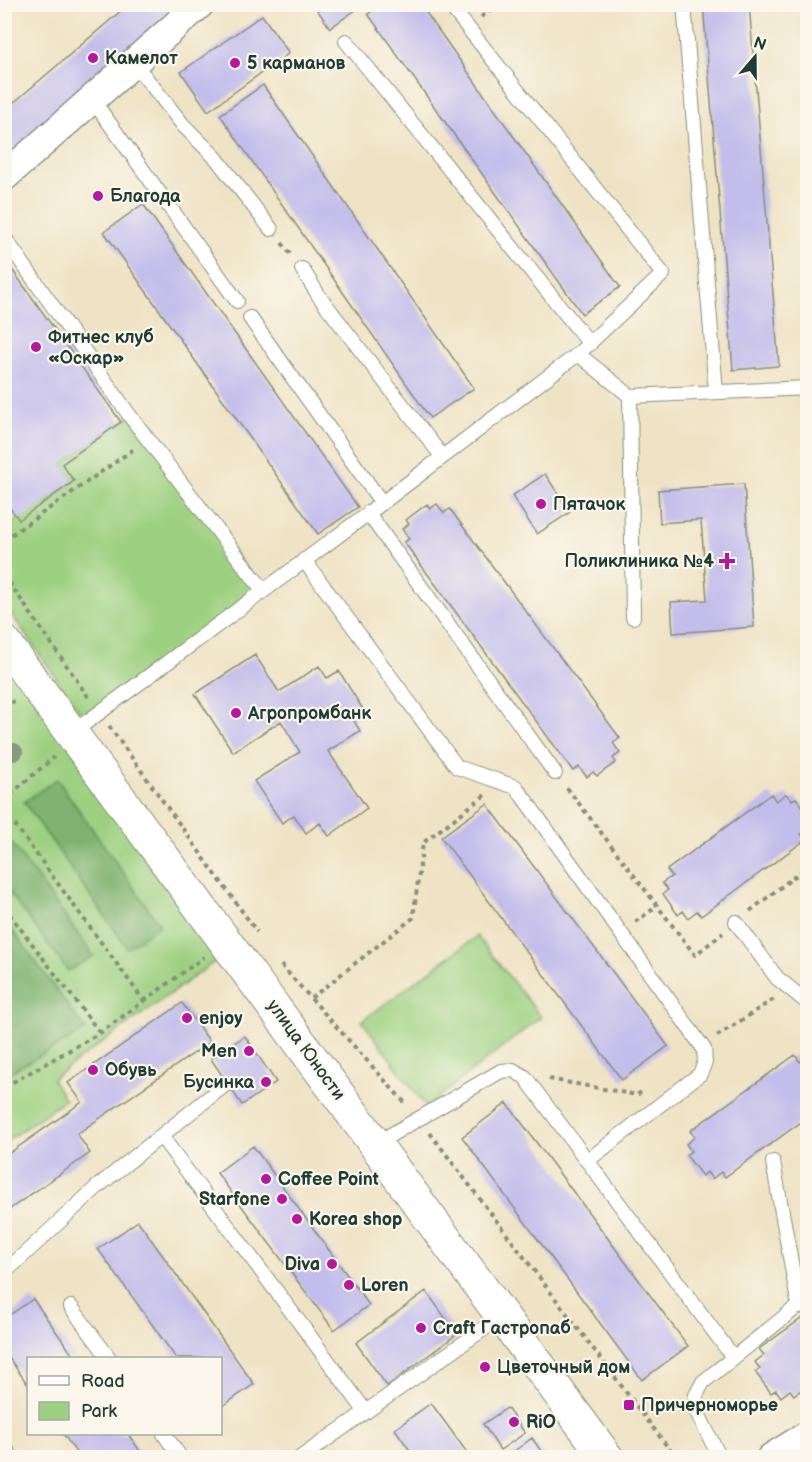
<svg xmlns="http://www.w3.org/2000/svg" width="812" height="1462" font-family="'Balsamiq Sans',sans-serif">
	<rect width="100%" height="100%" fill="#fbf7ec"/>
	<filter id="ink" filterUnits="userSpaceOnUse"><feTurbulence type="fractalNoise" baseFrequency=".0167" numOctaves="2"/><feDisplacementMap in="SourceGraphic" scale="12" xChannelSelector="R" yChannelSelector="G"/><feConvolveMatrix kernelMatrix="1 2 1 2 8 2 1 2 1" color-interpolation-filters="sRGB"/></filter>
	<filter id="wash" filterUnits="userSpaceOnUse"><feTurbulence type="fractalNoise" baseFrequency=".008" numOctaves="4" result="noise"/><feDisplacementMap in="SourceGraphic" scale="24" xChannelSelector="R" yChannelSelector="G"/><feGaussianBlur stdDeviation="1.35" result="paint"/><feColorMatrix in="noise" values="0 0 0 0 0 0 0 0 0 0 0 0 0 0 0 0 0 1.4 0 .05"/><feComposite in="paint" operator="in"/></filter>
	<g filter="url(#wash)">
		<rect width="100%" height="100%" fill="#efe3c5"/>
		<path fill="#9dd080" stroke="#5e865a" stroke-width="1.5" d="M130 416 263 590 87 722 5 605 4 529 74 481 62 464Z
			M4 657 224 955 52 1079 65 1100 5 1142Z
			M477 936 541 1017 426 1107 362 1021Z"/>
		<path fill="#7eb26e" stroke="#4e7851" stroke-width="1.5" d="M57 779 160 925 127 948 24 802Z
			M5 834 94 956 68 971 5 887Z
			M4 919 86 1030 5 1075H4Z"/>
		<g id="blocks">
			<path fill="#c3bdeb" d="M129 4H181L4 159V111Z
				M313 4H364L330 28Z
				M382 4H420L620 287 582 314 368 14Z
				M703 4H749L779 366 733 370Z
				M262 15 289 53 208 111 181 72Z
				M263 85 474 388 430 418 220 115Z
				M143 204 358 507 318 534 104 232Z
				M11 268 121 422 62 464 74 481 19 520 4 500V273Z
				M545 474 570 512 537 534 512 496Z
				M744 484 754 627 673 633 671 602 707 600 701 520 660 523 658 490Z
				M427 504 430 509 437 504 444 513 450 509 620 738 613 743 620 753 613 758 616 762 597 776 593 772 587 777 579 767 573 771 404 542 409 539 402 529 409 524 406 520Z
				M255 655 279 692 319 666 327 678 339 671 364 711 353 719 360 731 328 751 367 808 329 836 320 823 306 833 294 815 282 823 254 781 300 752 281 721 233 752 195 694Z
				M771 794 776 801 786 794 792 800 796 798 808 813V829L801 834 805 840 701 916 697 911 688 918 683 911 678 915 663 894 668 890 662 883 672 876 667 870Z
				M487 804 668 1046 622 1080 441 837Z
				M182 1003 210 1042 77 1134 90 1153 4 1213V1157L82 1102 68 1083Z
				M245 1036 276 1082 242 1105 211 1059Z
				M795 1055 800 1062 808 1057V1117L725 1177 721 1172 712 1179 707 1172 702 1176 686 1155 691 1151 686 1144 695 1137 690 1131Z
				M507 1103 688 1346 642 1380 462 1137Z
				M253 1146 369 1305 334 1330 217 1173Z
				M138 1221 254 1384 220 1408V1358H176L98 1249Z
				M426 1291 457 1334 387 1386 356 1343Z
				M33 1299 75 1358H28V1385L4 1351V1319Z
				M808 1314V1385L794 1395 790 1390 781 1397 776 1390 771 1393 755 1372 760 1369 755 1362 764 1355 759 1349Z
				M431 1403 471 1458H415L395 1429Z
				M507 1408 525 1433 500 1450 483 1424Z
				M63 1434H128L145 1458H80Z
				M532 1438 546 1458H505Z"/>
		</g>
	</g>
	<g filter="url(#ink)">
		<use href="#blocks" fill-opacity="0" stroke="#87907c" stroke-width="1.5"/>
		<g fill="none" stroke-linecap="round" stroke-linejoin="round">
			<g stroke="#87907c" stroke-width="16">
				<path id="service" d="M684 4 716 392
					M346 41 590 344
					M134 63 184 126 216 158 271 229
					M92 99 237 301
					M4 237 130 416 263 590
					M302 269 319 296 441 455
					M250 318 382 503
					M578 354 630 396 808 388
					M630 396 633 617
					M368 513 555 773
					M304 560 457 767 516 787 704 1049 705 1062 700 1074 587 1161
					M72 733 382 503 578 354 663 274 449 4
					M736 922 777 978 808 1003
					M161 1136 366 1412
					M375 1144 501 1071 513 1070 525 1077 733 1357
					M773 1162 799 1307
					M4 1273 97 1187 226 1084
					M71 1307 109 1358
					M164 1434 181 1458
					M4 1447 12 1458
					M300 1458 502 1316
					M720 1458 695 1408 696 1395 703 1382 808 1298"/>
			</g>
			<g stroke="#87907c" stroke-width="31">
				<path id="minor" d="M4 177 200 4
					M771 1458 808 1435"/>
			</g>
			<g stroke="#87907c" stroke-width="35">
				<path id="tertiary" d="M4 642 607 1458"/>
			</g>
			<path stroke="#87907c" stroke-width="4" stroke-dasharray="4.5 4.5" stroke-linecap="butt" d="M481 17 498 4
				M282 243 292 256
				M4 540 134 449
				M4 575 89 698
				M4 708 14 701
				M109 726 257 932
				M567 788 695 955 723 933
				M4 800 54 757
				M4 810 144 1001 100 1033 4 1087
				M4 907 100 1033
				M750 911 808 866
				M635 922 656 907
				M281 965 406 1104
				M311 998 413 918 423 843 485 795
				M144 1001 204 957
				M717 1036 774 999
				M549 1079 637 1095 641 1092
				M430 1133 676 1458"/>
			<use href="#service" stroke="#fff" stroke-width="14"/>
			<use href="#minor" stroke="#fff" stroke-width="28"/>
			<use href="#tertiary" stroke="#fff" stroke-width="33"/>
		</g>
		<circle fill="#8a987e" cx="14" cy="752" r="9"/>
	</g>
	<g fill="#b5179e" stroke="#fbf7ec" stroke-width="2">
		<circle cx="93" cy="58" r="6"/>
		<circle cx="235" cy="63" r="6"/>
		<circle cx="98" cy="196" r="6"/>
		<circle cx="36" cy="347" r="6"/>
		<circle cx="541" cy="504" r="6"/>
		<path d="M724 552h6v6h6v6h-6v6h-6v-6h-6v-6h6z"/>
		<circle cx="236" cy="713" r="6"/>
		<circle cx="187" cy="1018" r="6"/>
		<circle cx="249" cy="1051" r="6"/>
		<circle cx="93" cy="1070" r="6"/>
		<circle cx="266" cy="1082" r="6"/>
		<circle cx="266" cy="1179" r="6"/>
		<circle cx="282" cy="1199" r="6"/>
		<circle cx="297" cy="1219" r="6"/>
		<circle cx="332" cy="1264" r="6"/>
		<circle cx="349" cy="1285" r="6"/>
		<circle cx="421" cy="1328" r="6"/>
		<circle cx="485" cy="1367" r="6"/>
		<rect x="623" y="1399" width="12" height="12" rx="3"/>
		<circle cx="514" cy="1422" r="6"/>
	</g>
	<g text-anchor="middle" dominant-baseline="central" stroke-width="4.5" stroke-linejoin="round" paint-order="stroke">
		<g font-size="18" font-weight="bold" fill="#1f3d34" stroke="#fbf7ec" text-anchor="start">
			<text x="105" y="58">Камелот</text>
			<text x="247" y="63">5 карманов</text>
			<text x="110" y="196">Благода</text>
			<text x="48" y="337">Фитнес клуб<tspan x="48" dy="21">«Оскар»</tspan></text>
			<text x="553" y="504">Пятачок</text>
			<text x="714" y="561" text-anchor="end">Поликлиника №4</text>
			<text x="248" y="713">Агропромбанк</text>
			<text x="199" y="1018">enjoy</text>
			<text x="237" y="1051" text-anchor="end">Men</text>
			<text x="105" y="1070">Обувь</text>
			<text x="254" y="1082" text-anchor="end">Бусинка</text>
			<text x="278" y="1179">Coffee Point</text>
			<text x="270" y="1199" text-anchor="end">Starfone</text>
			<text x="309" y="1219">Korea shop</text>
			<text x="320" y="1264" text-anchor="end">Diva</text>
			<text x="361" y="1285">Loren</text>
			<text x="433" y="1328">Craft Гастропаб</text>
			<text x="497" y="1367">Цветочный дом</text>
			<text x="641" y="1405">Причерноморье</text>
			<text x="526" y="1422">RiO</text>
		</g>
		<g font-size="18" fill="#1f3d34" stroke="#fbf7ec">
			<text transform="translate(306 1050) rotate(54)">улица Юности</text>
		</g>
	</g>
	<rect width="812" height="1462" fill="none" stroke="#fbf7ec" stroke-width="24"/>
	<rect x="27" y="1357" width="195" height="78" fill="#fbf7ec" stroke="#a3ada2" stroke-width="1.5"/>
	<rect x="39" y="1376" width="30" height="9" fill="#ffffff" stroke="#a3ada2" stroke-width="1.5"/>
	<text x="81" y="1387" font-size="18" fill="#1f3d34">Road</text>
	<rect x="39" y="1402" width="30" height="18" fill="#9dd080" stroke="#a3ada2" stroke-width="1.5"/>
	<text x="81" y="1417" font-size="18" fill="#1f3d34">Park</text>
	<g transform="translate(755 57) rotate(20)" stroke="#fbf7ec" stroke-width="4.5" paint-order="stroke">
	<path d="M0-4.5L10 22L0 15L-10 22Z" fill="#1f3d34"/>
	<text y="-9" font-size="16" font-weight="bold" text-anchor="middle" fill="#1f3d34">N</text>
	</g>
</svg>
